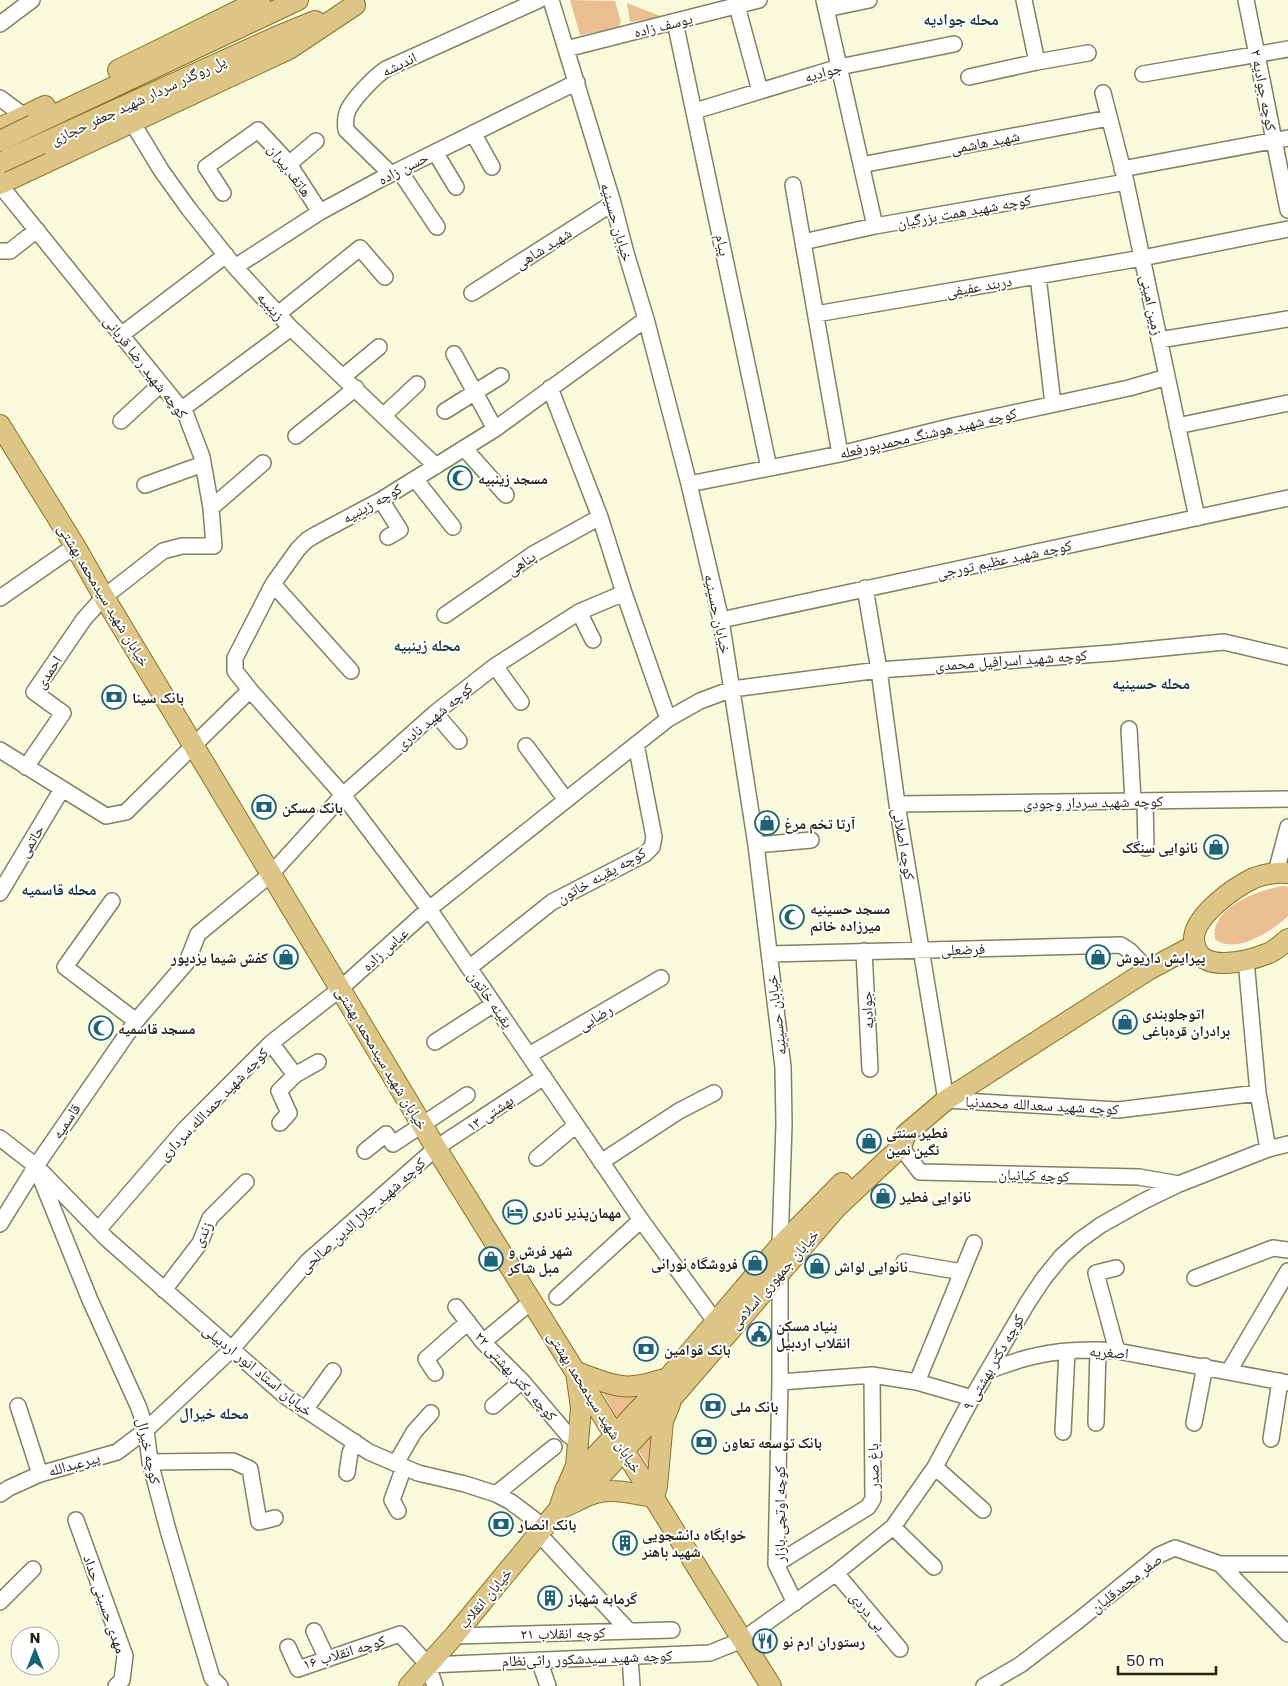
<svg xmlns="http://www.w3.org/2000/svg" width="1288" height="1686" font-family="Poppins,'Noto Naskh Arabic',sans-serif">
	<rect width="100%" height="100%" fill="#f8fadb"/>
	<path fill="#ebbe92" d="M570 0 615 1 621 22 618 28 580 35Z
		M627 3 663 17 630 22Z
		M1285 886 1288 887V916C1274 930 1234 956 1215 939 1209 908 1261 888 1285 886Z
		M601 1389 640 1395 621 1418 615 1415Z
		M656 1428 651 1469 640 1453 639 1444Z"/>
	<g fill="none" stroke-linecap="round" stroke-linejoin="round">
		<g stroke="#808165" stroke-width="18">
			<path id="minor" d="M551 0 613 203 626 253 646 319 689 484 721 620 756 845 783 1067 784 1124 780 1246
				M824 0 875 226
				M1024 0 1037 62
				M1246 0 1288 210
				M737 6 760 91
				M826 9 869 0
				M675 22 769 468
				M0 24 32 0
				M566 49 759 0
				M1143 74 1288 49
				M969 77 1037 62 1088 53
				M1103 93 1126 182 1197 518
				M0 98 24 116
				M695 111 839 67 954 44
				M132 122 161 170 189 209 235 267 291 328 436 466
				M473 133 492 167
				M435 152 456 187
				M289 164 316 141
				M861 165 1109 118
				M1122 169 1288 138
				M399 170 437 227
				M391 174 346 130C345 122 345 117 348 110 354 98 375 76 386 69L539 0
				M0 185 186 415 202 457 211 508 214 546H182L163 551 104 597 84 619 34 692 63 713 26 767
				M793 185 840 454
				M223 193 206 167 258 130 287 161 320 212
				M803 242 875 226 1126 182
				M0 251H10L37 230
				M235 267 320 212 379 180 577 82
				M1038 276 1053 404
				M472 293 613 203
				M278 314 360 248 385 277
				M816 314 1142 258 1288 229
				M121 335 226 255
				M1159 340 1288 319
				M454 354 495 429
				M344 376 379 347
				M550 388 600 517 624 593 668 719
				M182 409 291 328
				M445 411 501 376
				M384 415 417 384
				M121 421 161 384
				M1177 426 1288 403
				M296 436 356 388
				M464 448 506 495
				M415 479 453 527
				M689 484 840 454 953 426 1129 388 1167 377
				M145 485 203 464
				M381 500 400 530 388 537
				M211 508 263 463
				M273 584 351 671
				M865 588 879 670 897 804 946 1100 1118 1110 1258 1093
				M0 598 75 546
				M579 612 593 640
				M445 615 535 553 600 517
				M721 620 1288 498
				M495 666 521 702
				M250 690 343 795 429 909 641 1220 715 1321
				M435 713 459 741
				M1129 729 1133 801
				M526 746 566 800
				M0 750 106 816 126 812 250 690 235 671V658L273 584 298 549 307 540 317 534 381 500 495 429 646 319
				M1145 801 1146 848
				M897 804 1288 799
				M756 845 811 840
				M1276 872 1288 827
				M0 893 62 789
				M112 901 65 967 136 1021
				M864 951 870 1069
				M769 954 1121 945 1130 951 1148 970
				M1246 960 1258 1093 1268 1149
				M469 968 552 902 645 854 652 847 654 837 636 744
				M435 1042 494 1004
				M271 1043 295 1075
				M529 1055 661 978
				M280 1123 289 1113 279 1091 295 1075 318 1062
				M0 1138 36 1166 107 1239 285 1396 369 1452 418 1473 465 1484 496 1494 511 1502 544 1527
				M901 1147 920 1172 1139 1177 1179 1184
				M365 1151 386 1134 393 1144 467 1095
				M537 1158 576 1125
				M601 1162 679 1111 714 1093
				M39 1174 90 1300 139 1408 146 1430 150 1462 168 1530 212 1678 220 1686
				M0 1224 36 1166 136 1021 187 962 198 934 271 874 343 795 435 713 495 666 579 612 624 593
				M98 1230 185 1129 271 1043 340 989 429 909 668 719 700 701 732 689 879 670 1112 653 1224 642 1288 657
				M904 1262 962 1272
				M1116 1268 1096 1273 1117 1351
				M780 1272V1382L776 1564 795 1603
				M1195 1278 1273 1248 1288 1250
				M164 1290 200 1243 210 1218 246 1182
				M557 1297 641 1220
				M456 1307 483 1342 522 1381 568 1435 579 1442
				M483 1342 532 1301
				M990 1370C1005 1365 1020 1359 1035 1356 1061 1350 1090 1349 1117 1351L1288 1383
				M1229 1371 1288 1271
				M435 1373 426 1359 468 1322
				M780 1382 872 1375 917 1382 972 1398
				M917 1382 974 1243
				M18 1406 40 1474
				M493 1406 522 1381
				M305 1410 333 1371
				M1096 1423 1098 1350
				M1194 1423 1205 1366
				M1063 1432 1067 1351
				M1271 1439 1280 1381
				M150 1462 233 1461 250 1469 259 1522 275 1518
				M396 1463 414 1432 431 1413
				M935 1467 983 1510
				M347 1473 350 1453 355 1442
				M0 1494 9 1488 40 1474 117 1452 146 1430 231 1350 308 1261 436 1148 544 1077
				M496 1494 554 1447
				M398 1511 392 1500 404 1467
				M76 1520 125 1656 122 1680 116 1686
				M893 1527 934 1567
				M539 1534 629 1631
				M776 1564 868 1507 873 1499 872 1375
				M1220 1564H1288
				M836 1573 900 1649
				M0 1602 33 1569
				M314 1631 327 1659
				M454 1636 672 1630
				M288 1647 298 1669 400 1634 428 1665 435 1686
				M630 1657 632 1686
				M539 1660 548 1686
				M428 1665 710 1653 742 1640 836 1573 893 1527 935 1467 972 1398 1028 1302 1044 1278 1062 1256 1080 1240 1101 1225 1142 1202 1179 1184 1268 1149 1288 1144
				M984 1686 1020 1665 1079 1620 1159 1555 1175 1548 1220 1564 1288 1634"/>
		</g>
		<g stroke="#8c732a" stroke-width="22">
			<path id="major" d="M118 70 260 0
				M33 125 298 0
				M0 128 45 106
				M41 144 276 37 315 21
				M0 184 289 49 355 5
				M0 425 75 546 104 597 436 1148 771 1686
				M1288 873C1276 872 1265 874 1254 878 1235 887 1193 916 1194 940 1196 976 1249 961 1269 953 1276 950 1282 944 1288 939
				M569 1482 576 1466 581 1408 576 1372C591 1377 606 1384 621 1386 637 1388 653 1382 668 1378
				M581 1499C607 1485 626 1493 654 1497L657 1486 663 1421 670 1404
				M559 1509 577 1501 605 1471 672 1398 836 1208 901 1147 906 1134 946 1100 1148 970 1195 945
				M409 1686 454 1636 559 1509 566 1488 668 1378 780 1246 842 1183"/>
		</g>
		<use href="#minor" stroke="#fff" stroke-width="15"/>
		<use href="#major" stroke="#dcc585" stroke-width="20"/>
		<g stroke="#8c732a" stroke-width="22" stroke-linecap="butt">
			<path id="major-bridge" d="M0 141 33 125
				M0 163 41 144"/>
		</g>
		<use href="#major-bridge" stroke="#dcc585" stroke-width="20"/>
	</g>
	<defs>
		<g id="mosque-ring" transform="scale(1.25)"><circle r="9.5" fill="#fff" stroke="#1e6375" stroke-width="1.5"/><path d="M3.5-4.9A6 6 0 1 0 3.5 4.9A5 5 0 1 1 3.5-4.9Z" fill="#1e6375"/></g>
		<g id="bank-ring" transform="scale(1.25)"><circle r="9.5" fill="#fff" stroke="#1e6375" stroke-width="1.5"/><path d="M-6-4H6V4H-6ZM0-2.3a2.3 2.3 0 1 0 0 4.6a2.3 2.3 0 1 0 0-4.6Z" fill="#1e6375"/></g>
		<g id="shop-ring" transform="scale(1.25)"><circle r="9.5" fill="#fff" stroke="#1e6375" stroke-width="1.5"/><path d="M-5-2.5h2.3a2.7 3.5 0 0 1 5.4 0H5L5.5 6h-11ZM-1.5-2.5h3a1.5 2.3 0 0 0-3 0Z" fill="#1e6375"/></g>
		<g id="hotel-ring" transform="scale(1.25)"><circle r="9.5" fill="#fff" stroke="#1e6375" stroke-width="1.5"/><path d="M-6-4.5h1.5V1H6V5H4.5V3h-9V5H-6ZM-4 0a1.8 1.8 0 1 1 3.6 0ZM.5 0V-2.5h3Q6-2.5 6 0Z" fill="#1e6375"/></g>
		<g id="civic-ring" transform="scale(1.25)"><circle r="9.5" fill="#fff" stroke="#1e6375" stroke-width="1.5"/><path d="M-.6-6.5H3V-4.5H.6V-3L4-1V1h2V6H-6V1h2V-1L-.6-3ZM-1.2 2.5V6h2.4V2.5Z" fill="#1e6375"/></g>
		<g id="building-ring" transform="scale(1.25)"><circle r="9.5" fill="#fff" stroke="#1e6375" stroke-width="1.5"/><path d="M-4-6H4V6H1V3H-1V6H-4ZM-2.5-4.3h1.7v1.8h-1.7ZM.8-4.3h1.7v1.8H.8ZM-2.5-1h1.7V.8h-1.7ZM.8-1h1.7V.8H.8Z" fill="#1e6375"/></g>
		<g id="restaurant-ring" transform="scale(1.25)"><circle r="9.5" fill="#fff" stroke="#1e6375" stroke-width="1.5"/><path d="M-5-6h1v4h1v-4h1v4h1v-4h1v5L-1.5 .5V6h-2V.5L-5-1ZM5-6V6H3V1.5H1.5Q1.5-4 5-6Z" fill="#1e6375"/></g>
	</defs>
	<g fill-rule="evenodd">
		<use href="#mosque-ring" x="460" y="478"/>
		<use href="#bank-ring" x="114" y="697"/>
		<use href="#bank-ring" x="264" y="807"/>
		<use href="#shop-ring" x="767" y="823"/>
		<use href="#shop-ring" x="1216" y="847"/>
		<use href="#mosque-ring" x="792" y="917"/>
		<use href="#shop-ring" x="286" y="957"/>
		<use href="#shop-ring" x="1098" y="957"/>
		<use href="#shop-ring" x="1125" y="1022"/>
		<use href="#mosque-ring" x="101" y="1028"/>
		<use href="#shop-ring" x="869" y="1141"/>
		<use href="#shop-ring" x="883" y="1196"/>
		<use href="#hotel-ring" x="515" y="1212"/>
		<use href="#shop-ring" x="491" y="1259"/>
		<use href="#shop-ring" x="755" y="1263"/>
		<use href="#shop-ring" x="817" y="1266"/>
		<use href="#civic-ring" x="759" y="1334"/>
		<use href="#bank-ring" x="646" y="1349"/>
		<use href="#bank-ring" x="713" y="1406"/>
		<use href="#bank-ring" x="704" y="1442"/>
		<use href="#bank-ring" x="501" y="1524"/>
		<use href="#building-ring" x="625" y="1543"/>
		<use href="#building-ring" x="550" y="1598"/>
		<use href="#restaurant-ring" x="765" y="1641"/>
	</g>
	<g text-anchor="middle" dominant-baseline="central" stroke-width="4" stroke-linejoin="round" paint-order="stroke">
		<g font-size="15" fill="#232418" stroke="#fff">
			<text transform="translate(663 25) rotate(-14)">یوسف زاده</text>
			<text transform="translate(399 64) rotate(-26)">اندیشه</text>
			<text transform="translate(823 72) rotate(-16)">جوادیه</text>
			<text transform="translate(1264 90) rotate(79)">کوچه جوادیه ۲</text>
			<text transform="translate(138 100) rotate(-25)">پل روگذر سردار شهید جعفر حجازی</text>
			<text transform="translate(985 142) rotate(-11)">شهید هاشمی</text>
			<text transform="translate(403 168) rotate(-27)">حسن زاده</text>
			<text transform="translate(290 170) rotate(53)">هاتف پیران</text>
			<text transform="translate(964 211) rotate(-10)">کوچه شهید همت بزرگیان</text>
			<text transform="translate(617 222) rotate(74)">خیابان حسینیه</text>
			<text transform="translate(723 245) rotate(78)">پیام</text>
			<text transform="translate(543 248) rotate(-32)">شهید شاهی</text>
			<text transform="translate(979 286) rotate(-10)">دربند عفیفی</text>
			<text transform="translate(1152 305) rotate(78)">زمین امینی</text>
			<text transform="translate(271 306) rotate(48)">زینبیه</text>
			<text transform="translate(146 367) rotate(52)">کوچه شهید رضا قربانی</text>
			<text transform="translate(928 433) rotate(-13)">کوچه شهید هوشنگ محمدپورفعله</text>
			<text transform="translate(372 503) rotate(-29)">کوچه زینبیه</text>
			<text transform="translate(1004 559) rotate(-12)">کوچه شهید عظیم تورجی</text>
			<text transform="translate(521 563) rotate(-34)">پناهی</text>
			<text transform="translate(104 595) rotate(59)">خیابان شهید سیدمحمد بهشتی</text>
			<text transform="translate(718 614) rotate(78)">خیابان حسینیه</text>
			<text transform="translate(1011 660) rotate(-4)">کوچه شهید اسرافیل محمدی</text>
			<text transform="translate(48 672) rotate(-57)">احمدی</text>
			<text transform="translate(434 716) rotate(-40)">کوچه شهید نادری</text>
			<text transform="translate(1093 802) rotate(-1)">کوچه شهید سردار وجودی</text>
			<text transform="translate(31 841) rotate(-59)">حاتمی</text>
			<text transform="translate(904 844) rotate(80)">کوچه اصلانی</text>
			<text transform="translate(601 875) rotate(-29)">کوچه یقینه خاتون</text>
			<text transform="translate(385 949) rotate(-42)">عباس زاده</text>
			<text transform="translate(963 949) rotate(-2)">فرضعلی</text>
			<text transform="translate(491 999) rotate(55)">یقینه خاتون</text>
			<text transform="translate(867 1010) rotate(-93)">جوادیه</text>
			<text transform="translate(776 1015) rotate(-97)">خیابان حسینیه</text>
			<text transform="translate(595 1017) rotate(-31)">رضایی</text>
			<text transform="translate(382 1058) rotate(59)">خیابان شهید سیدمحمد بهشتی</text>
			<text transform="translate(213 1104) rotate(-46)">کوچه شهید حمدالله سرداری</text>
			<text transform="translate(1042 1105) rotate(3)">کوچه شهید سعدالله محمدنیا</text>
			<text transform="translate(490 1113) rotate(-34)">بهشتی ۱۳</text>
			<text transform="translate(66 1121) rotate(-56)">قاسمیه</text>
			<text transform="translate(1034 1175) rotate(2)">کوچه کیانیان</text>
			<text transform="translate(362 1215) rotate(-42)">کوچه شهید جلال‌الدین صالحی</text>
			<text transform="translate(202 1234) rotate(-63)">زندی</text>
			<text transform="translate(774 1279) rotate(-49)">خیابان جمهوری اسلامی</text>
			<text transform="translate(1109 1352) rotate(4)">اصغریه</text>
			<text transform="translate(993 1362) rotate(-60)">کوچه دکتر بهشتی ۹</text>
			<text transform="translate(258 1370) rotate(39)">خیابان استاد انور اردبیلی</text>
			<text transform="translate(516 1376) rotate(48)">کوچه دکتر بهشتی ۲۲</text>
			<text transform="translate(595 1402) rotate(58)">خیابان شهید سیدمحمد بهشتی</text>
			<text transform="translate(149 1451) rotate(78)">کوچه خیرال</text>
			<text transform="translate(74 1464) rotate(-16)">پیرعبدالله</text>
			<text transform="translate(873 1466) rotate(-91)">باغ صدر</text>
			<text transform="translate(779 1514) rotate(-90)">کوچه اوتچی بازار</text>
			<text transform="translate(1126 1583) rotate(-38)">صفر محمدقلیان</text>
			<text transform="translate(485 1598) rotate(-50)">خیابان انقلاب</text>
			<text transform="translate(105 1604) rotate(71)">مهدی حسینی حداد</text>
			<text transform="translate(868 1611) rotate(50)">بی دردی</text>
			<text transform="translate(563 1633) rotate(-1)">کوچه انقلاب ۲۱</text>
			<text transform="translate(344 1652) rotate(-17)">کوچه انقلاب ۱۶</text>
			<text transform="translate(587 1658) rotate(-2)">کوچه شهید سیدشکور راثی‌نظام</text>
		</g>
		<g font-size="15" font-weight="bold" fill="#232418" stroke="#fff" text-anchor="start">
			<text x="478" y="478">مسجد زینبیه</text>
			<text x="132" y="697">بانک سینا</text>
			<text x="282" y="807">بانک مسکن</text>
			<text x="784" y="823">آرتا تخم مرغ</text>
			<text x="1198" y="847" text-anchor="end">نانوایی سنگک</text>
			<text x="810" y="908">مسجد حسینیه<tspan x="810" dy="17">میرزاده خانم</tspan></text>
			<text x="268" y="957" text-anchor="end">کفش شیما یزدپور</text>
			<text x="1116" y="957">پیرایش داریوش</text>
			<text x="1142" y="1013">اتوجلوبندی<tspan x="1142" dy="17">برادران قره‌باغی</tspan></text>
			<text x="118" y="1028">مسجد قاسمیه</text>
			<text x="886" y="1132">فطیر سنتی<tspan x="886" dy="17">نگین نمین</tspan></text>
			<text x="900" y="1196">نانوایی فطیر</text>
			<text x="532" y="1212">مهمان‌پذیر نادری</text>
			<text x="508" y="1250">شهر فرش و<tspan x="508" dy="17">مبل شاکر</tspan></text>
			<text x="738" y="1263" text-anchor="end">فروشگاه نورانی</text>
			<text x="834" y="1266">نانوایی لواش</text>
			<text x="776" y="1325">بنیاد مسکن<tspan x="776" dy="17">انقلاب اردبیل</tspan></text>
			<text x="664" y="1349">بانک قوامین</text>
			<text x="730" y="1406">بانک ملی</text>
			<text x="722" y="1442">بانک توسعه تعاون</text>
			<text x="518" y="1524">بانک انصار</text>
			<text x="642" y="1534">خوابگاه دانشجویی<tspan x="642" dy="17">شهید باهنر</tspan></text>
			<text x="568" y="1598">گرمابه شهباز</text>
			<text x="782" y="1641">رستوران ارم نو</text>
		</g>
		<g font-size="16" font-weight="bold" fill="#193841" stroke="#fff">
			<text x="961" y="19">محله جوادیه</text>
			<text x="427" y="645">محله زینبیه</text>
			<text x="1151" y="683">محله حسینیه</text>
			<text x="59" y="889">محله قاسمیه</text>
			<text x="214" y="1413">محله خیرال</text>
		</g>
	</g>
	<g transform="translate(35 1651)"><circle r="24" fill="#ffffff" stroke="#a7a7a3"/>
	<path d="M0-4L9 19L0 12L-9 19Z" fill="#1e6375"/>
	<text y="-8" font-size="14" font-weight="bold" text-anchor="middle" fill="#232418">N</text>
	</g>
	<path d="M1118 1666v8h98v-8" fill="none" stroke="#232418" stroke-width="2.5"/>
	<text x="1126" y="1666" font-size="15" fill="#232418" stroke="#ffffff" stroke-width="4" paint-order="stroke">50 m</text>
</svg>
